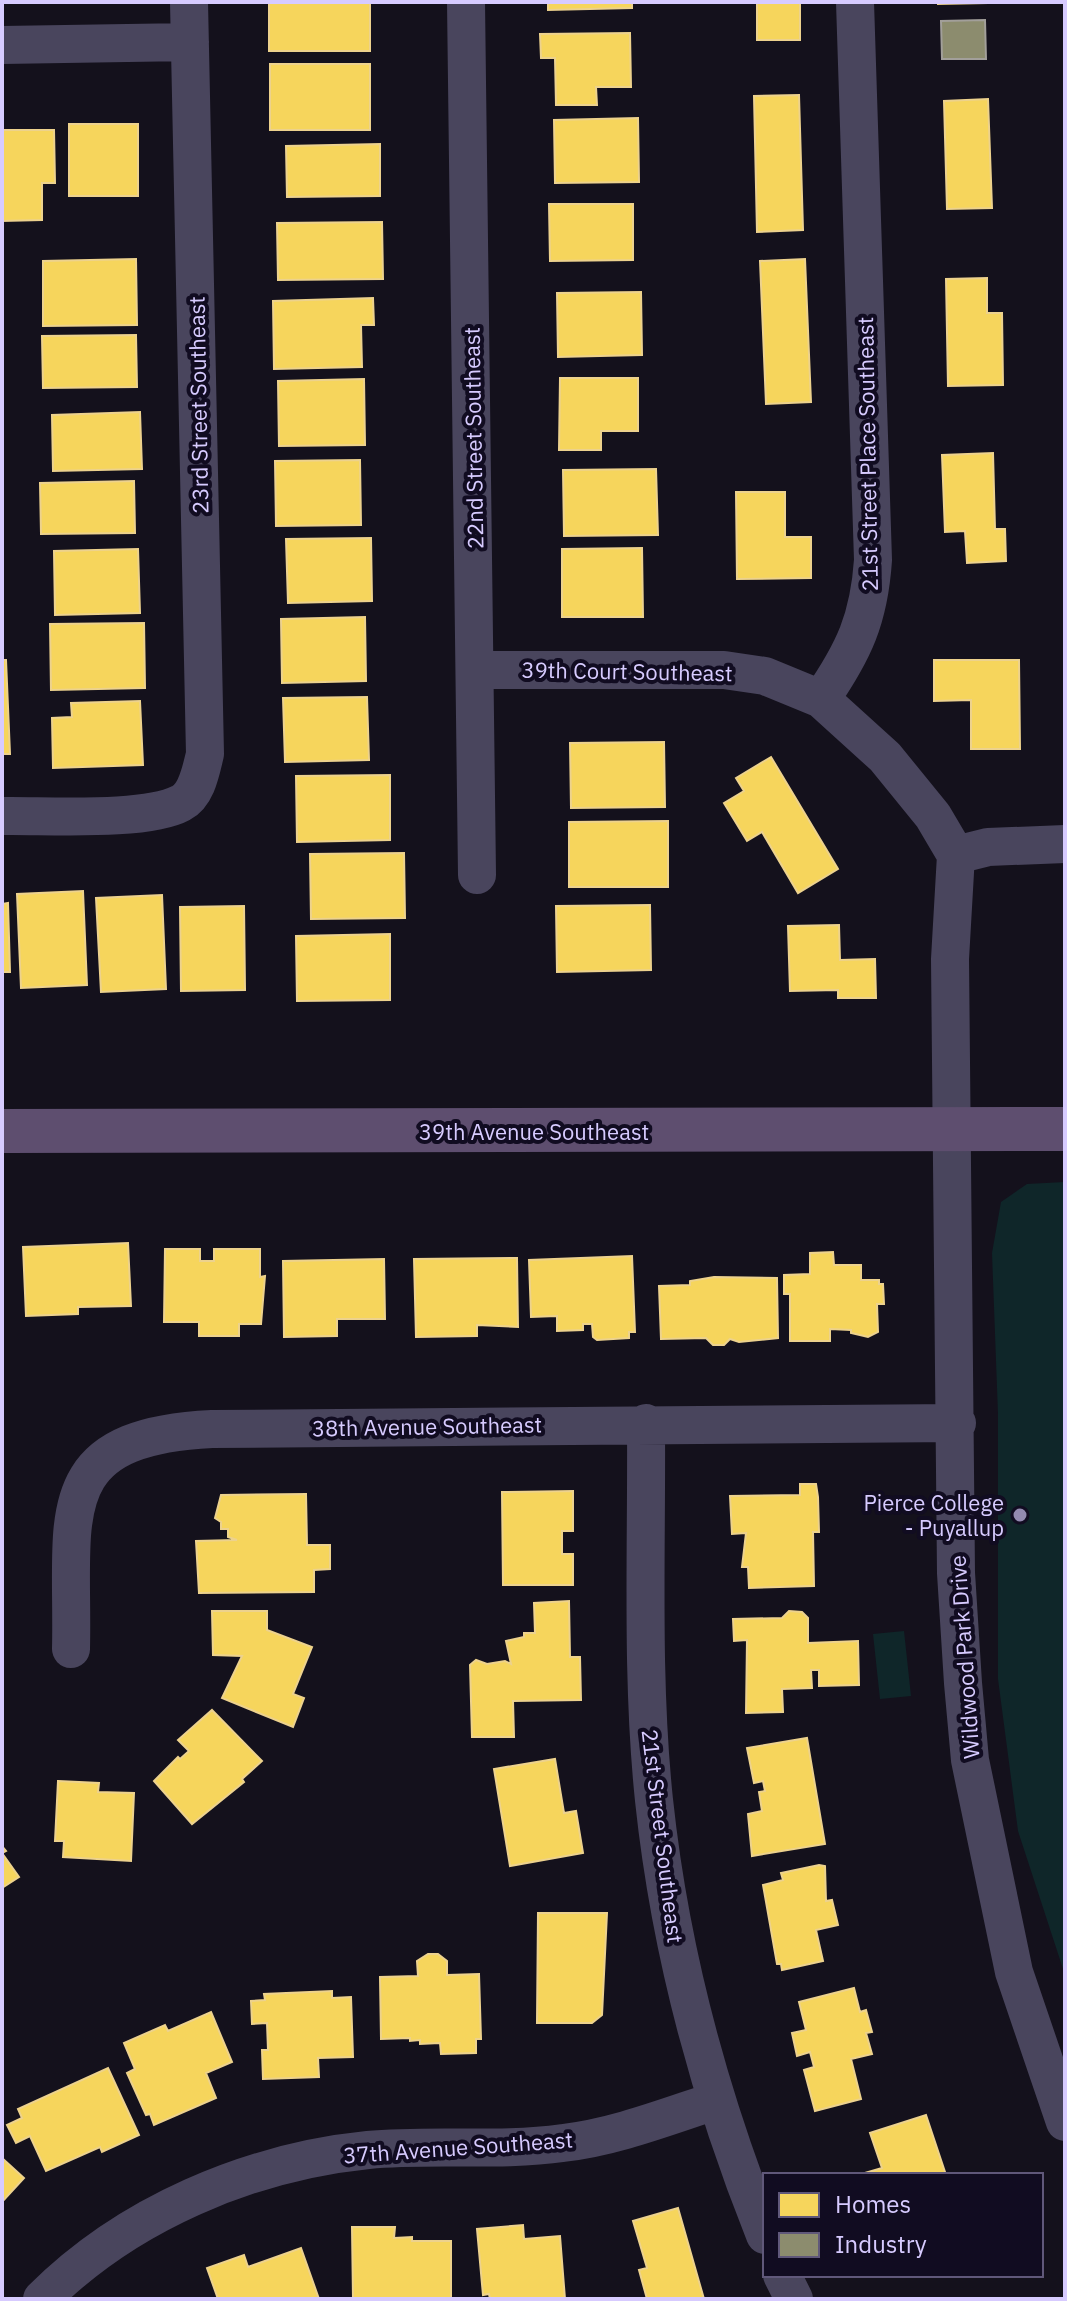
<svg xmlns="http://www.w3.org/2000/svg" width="1067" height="2301" font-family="'IBM Plex Sans',sans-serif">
	<rect width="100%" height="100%" fill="#14111c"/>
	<path fill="#0f2629" d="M1065 1182V1975L1018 1831 998 1679V1414L992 1253 1001 1202 1027 1184Z
		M904 1631 911 1696 880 1699 873 1634Z"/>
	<path fill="#f6d55c" stroke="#edd28d" stroke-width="2" d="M269 2H370V51H269Z
		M548 2H632V8L548 10Z
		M757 2H800V40H757Z
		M938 2H985L986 3 938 4Z
		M630 33 631 87H596L597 105H556L555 58H541L540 34Z
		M270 64H370V130H270Z
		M799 95 803 230 757 232 754 96Z
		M988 99 992 208 947 209 944 101Z
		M2 117 3 130H54L55 183H42V220L2 221Z
		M638 118 639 182 555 183 554 120Z
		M69 124H138V196H69Z
		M380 144V196L287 197 286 146Z
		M549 204H633V260L550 261Z
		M382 222 383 279 278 280 277 223Z
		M136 259 137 325 43 326V261Z
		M805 259 811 402 766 404 760 261Z
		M987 278V313H1002L1003 385 948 386 946 279Z
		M641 292 642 355 558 357 557 293Z
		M373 298 374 325H361L362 367 274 369 273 301Z
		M136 335 137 387 43 388 42 336Z
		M560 378H638V431H601V450H559Z
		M364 379 365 445 279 446 278 381Z
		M140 412 142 469 53 471 52 415Z
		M993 453 995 529H1005L1006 561 967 563 965 531 945 532 942 455Z
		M360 460 361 525 276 526 275 461Z
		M656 469 658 535 564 536 563 470Z
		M134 481 135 533 41 534 40 483Z
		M736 492H785V537H811V578L737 579Z
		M371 538 372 601 288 603 286 539Z
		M642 548 643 617H562V549Z
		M138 549 140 613 55 615 54 551Z
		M365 617 366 681 282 683 281 619Z
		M144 623 145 688 51 690 50 624Z
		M2 660H6L10 754H2Z
		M934 660H1019L1020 749H971V700L934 701Z
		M367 697 369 760 285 762 283 698Z
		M140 701 143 765 53 768 52 718 72 717 71 703Z
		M664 742 665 807 571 808 570 743Z
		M771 757 838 869 798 893 762 832 747 841 724 803 744 791 736 778Z
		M390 775V840L297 842 296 776Z
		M668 821V887H569V822Z
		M404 853 405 918 311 919 310 854Z
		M83 891 87 985 21 988 17 894Z
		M162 895 166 989 101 992 96 898Z
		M8 903 10 972H2V904Z
		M650 905 651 970 557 972 556 906Z
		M244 906 245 990 181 991 180 907Z
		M839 925 840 960 875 959 876 998H838V990L790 991 788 926Z
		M390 934V1000L297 1001 296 936Z
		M128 1243 131 1306 78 1307V1314L26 1316 23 1247Z
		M165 1249H200V1261H214V1249H260V1277L265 1276 261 1324H239V1336H199V1322H164Z
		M833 1252 834 1265H861V1280H879V1284H883L884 1304H877L878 1332 868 1337 851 1333V1330L830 1329V1341H790V1294H784V1275L810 1274V1253Z
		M632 1256 635 1332H629V1338L597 1340 593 1337 592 1324H583V1330L557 1331V1316L531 1317 529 1260Z
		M517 1258 518 1327 477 1325V1336L416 1337 414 1259Z
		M384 1259 385 1319H337V1336L284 1337 283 1261Z
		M714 1277 777 1278 778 1338 739 1342 730 1339 724 1345H713L706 1338 661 1339 659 1286 690 1285V1281Z
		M800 1484H816L818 1497 819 1532H813L814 1586 749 1588 748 1567H742L746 1533 732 1534 730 1496 800 1495Z
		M573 1491V1531H562V1554H573V1585H503L502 1492Z
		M306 1494 307 1545H330V1569L314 1570V1592L199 1593 196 1541 237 1540 228 1537V1529H221V1522L215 1518 221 1495Z
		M569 1601 570 1657H580L581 1700 513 1701 514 1737H472L470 1665 476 1660 487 1664 505 1661 511 1664 506 1641 524 1637V1633H535L534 1603Z
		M212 1611H267V1630L312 1647 293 1694 304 1698 293 1727 222 1698 242 1656 213 1655Z
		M789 1611 802 1612 808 1618V1643L858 1641 859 1685 819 1686V1670H811L812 1688 782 1689 783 1712 746 1713 747 1640 734 1641 733 1619 782 1618Z
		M212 1710 262 1761 242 1779 244 1782 192 1824 154 1781 178 1757 180 1759 189 1751 178 1740Z
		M807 1738 825 1844 752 1856 748 1814 762 1811 759 1792 765 1791 763 1781 754 1783 747 1748Z
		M555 1759 564 1813 576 1811 583 1853 510 1866 494 1769Z
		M58 1781 99 1783 98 1792 134 1793 131 1861 63 1857 64 1841H55Z
		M2 1846 6 1851 2 1853 19 1877 2 1888Z
		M819 1865 825 1866 826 1901 832 1900 838 1925 816 1930 823 1961 782 1970 781 1964H777L763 1885 783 1880 781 1873Z
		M538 1913H607L602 2015 592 2023H537Z
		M428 1954H438L447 1961V1975L479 1974 481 2039H476V2053L441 2054 440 2043 420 2044V2040L410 2041V2038L381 2039 380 1977 418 1976 417 1961Z
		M854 1988 860 2012 866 2010 872 2032 866 2033 872 2054 851 2059 861 2099 815 2111 804 2070 814 2067 810 2052 797 2056 792 2033 806 2030 799 2002Z
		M332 1991V1998L351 1997 353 2057 318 2058 319 2077 263 2079 262 2050H268L267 2023 252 2024 251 2001 265 2000 264 1994Z
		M211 2012 232 2062 206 2073 216 2098 154 2125 150 2114 146 2115 127 2073 135 2069 124 2043 165 2025 168 2031Z
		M108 2068 139 2135 102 2152 100 2147 46 2171 30 2136 16 2143 7 2125 22 2118 18 2109Z
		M926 2115 946 2175H858L882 2168 870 2133Z
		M2 2158 24 2178 2 2202Z
		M678 2208 704 2299H647L639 2270 647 2268 633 2221Z
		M523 2225 524 2239 560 2236 565 2299H490L489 2294 483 2295 477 2229Z
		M352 2227H395L394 2238 412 2237V2241H451V2299H353Z
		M301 2248 319 2299H218L207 2268 244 2255 248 2267Z"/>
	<path fill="#8c8c6e" stroke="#a29f9a" stroke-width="2" d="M985 20 986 59H942L941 21Z"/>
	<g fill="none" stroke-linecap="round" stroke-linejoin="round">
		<path stroke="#49455d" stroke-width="38" d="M466 2 477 875
			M2 45 190 42
			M476 670H724L765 676 821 699 885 757 933 816 956 855 950 959 956 1573 963 1683 970 1760 1014 1972 1065 2122
			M821 699C854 651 869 619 873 560L855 2
			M2 816C45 815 146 822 181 803 197 795 201 770 205 754L189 2
			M956 855 988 847 1065 844
			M646 1423C647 1549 641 1676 654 1800 670 1951 709 2095 765 2235
			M71 1649C74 1517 46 1437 212 1429L957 1423
			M782 2275 794 2299
			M42 2299C127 2214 249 2162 368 2150 433 2144 499 2152 563 2143 615 2137 666 2117 715 2101"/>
		<path stroke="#5e4e6f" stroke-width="44" d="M2 1131 1065 1129"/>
	</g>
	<circle fill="#938ab0" stroke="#110c21" stroke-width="3" cx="1020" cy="1515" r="8"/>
	<g text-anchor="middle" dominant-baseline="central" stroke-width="8" stroke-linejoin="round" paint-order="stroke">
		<g font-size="22" fill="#d7cbff" stroke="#110c21">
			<text transform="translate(198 405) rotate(-91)">23rd Street Southeast</text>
			<text transform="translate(473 438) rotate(-91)">22nd Street Southeast</text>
			<text transform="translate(867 454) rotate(-91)">21st Street Place Southeast</text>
			<text transform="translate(627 671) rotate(1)">39th Court Southeast</text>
			<text x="534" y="1131">39th Avenue Southeast</text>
			<text transform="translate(427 1426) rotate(-1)">38th Avenue Southeast</text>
			<text transform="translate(964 1657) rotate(-94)">Wildwood Park Drive</text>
			<text transform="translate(663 1836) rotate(83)">21st Street Southeast</text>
			<text transform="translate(458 2147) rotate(-4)">37th Avenue Southeast</text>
		</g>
		<g font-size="22" fill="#d7cbff" stroke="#110c21" text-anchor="end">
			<text x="1004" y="1502">Pierce College<tspan x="1004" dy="25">- Puyallup</tspan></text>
		</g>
	</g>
	<rect width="1067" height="2301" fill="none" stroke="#d7cbff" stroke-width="8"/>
	<rect x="763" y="2173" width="280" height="104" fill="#110c21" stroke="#60587a" stroke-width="2"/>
	<rect x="779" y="2193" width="40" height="24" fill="#f6d55c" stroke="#60587a" stroke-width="2"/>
	<text x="835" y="2213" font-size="24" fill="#d7cbff">Homes</text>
	<rect x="779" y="2233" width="40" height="24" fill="#8c8c6e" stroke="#60587a" stroke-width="2"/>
	<text x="835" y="2253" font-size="24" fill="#d7cbff">Industry</text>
</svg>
